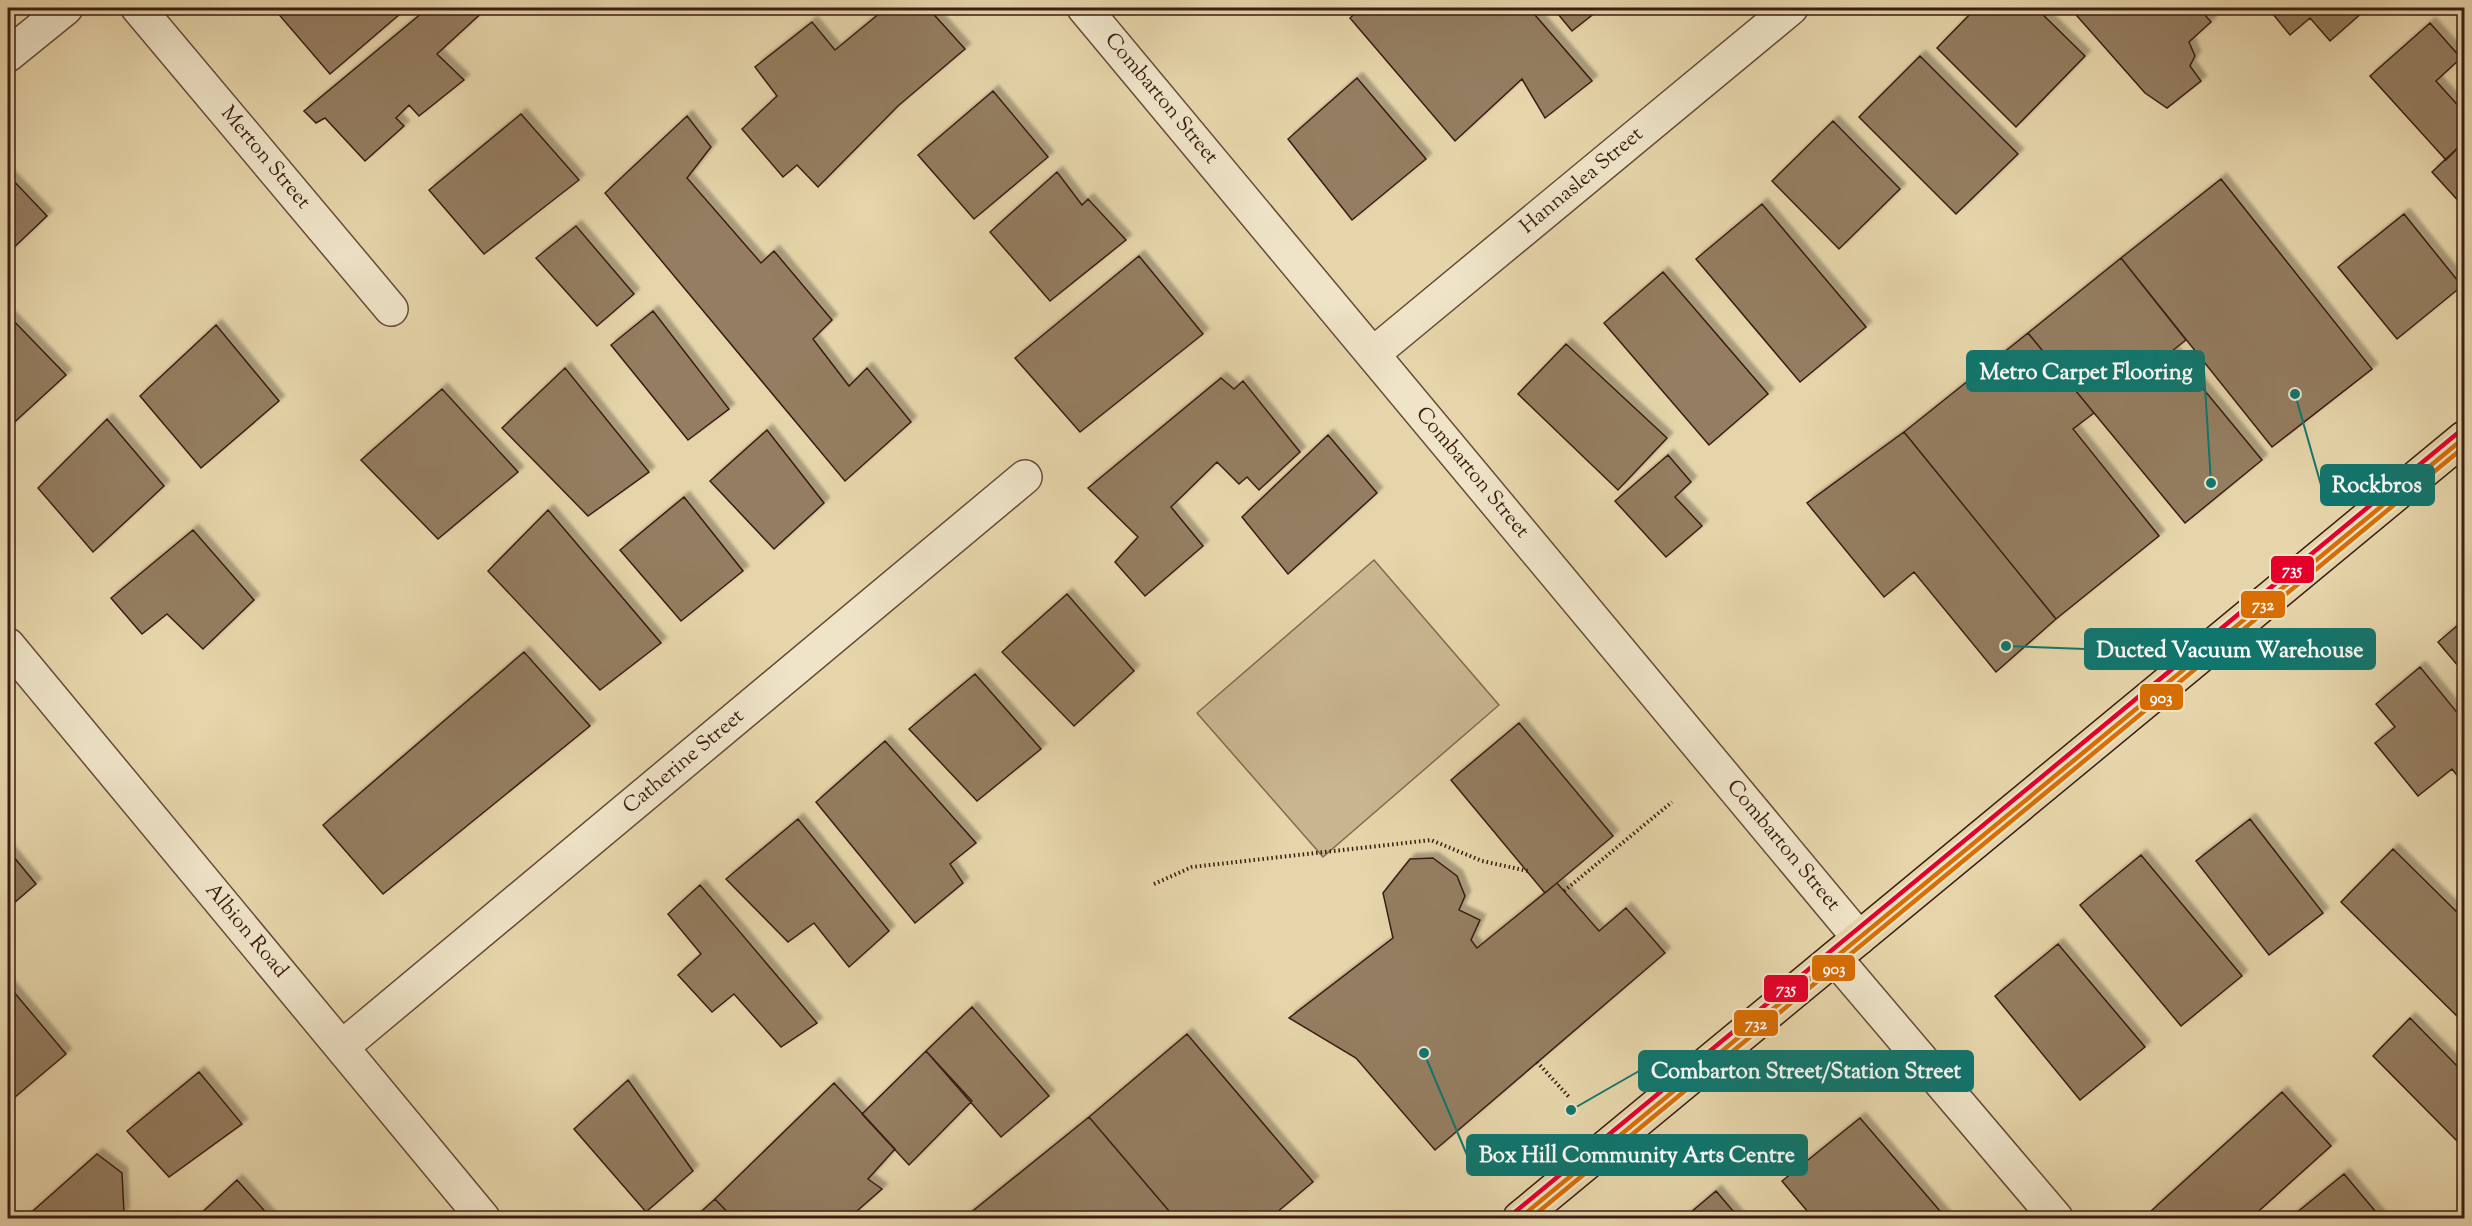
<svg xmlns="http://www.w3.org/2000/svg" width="2472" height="1226" font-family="'Sorts Mill Goudy',serif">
	<defs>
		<filter id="shadow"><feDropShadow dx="5.5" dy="-5.5" stdDeviation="1.5" flood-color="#0004"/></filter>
	</defs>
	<rect width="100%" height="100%" fill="#e6d5aa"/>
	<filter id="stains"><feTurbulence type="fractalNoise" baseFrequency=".00333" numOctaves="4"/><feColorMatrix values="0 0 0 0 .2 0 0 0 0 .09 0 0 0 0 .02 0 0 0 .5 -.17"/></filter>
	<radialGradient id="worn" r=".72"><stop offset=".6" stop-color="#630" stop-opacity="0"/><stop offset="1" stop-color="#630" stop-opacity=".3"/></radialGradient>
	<path fill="#c9b690" stroke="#826a51" stroke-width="1.5" d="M1374 560 1499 705 1323 857 1197 713Z"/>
	<path fill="#947d61" stroke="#3b1d12" stroke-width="1.5" filter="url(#shadow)" d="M278 8H407L330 74 275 10Z
		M428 8H487L437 54 464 80 419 116 409 105 396 118 404 126 365 161 325 118 316 123 304 111Z
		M886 8H911L915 13 921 8H928L965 49 898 106 818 187 797 165 783 177 742 129 777 96 755 67 812 22 835 50Z
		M1361 8H1529L1592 81 1545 118 1522 79 1455 141 1350 18Z
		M1553 8H1601L1572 31Z
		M1976 8H2036L2085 56 2016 127 1937 48Z
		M2070 8H2199L2211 22 2189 42 2195 56 2190 66 2201 81 2167 108 2145 93Z
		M2268 8H2361L2364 11 2330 41 2310 18 2290 35Z
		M2430 23 2461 58 2436 81 2464 112V142L2446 160 2370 76Z
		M1920 56 2018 154 1956 214 1859 117Z
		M1357 78 1426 159 1352 220 1288 139Z
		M993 91 1048 157 974 219 918 155Z
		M521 114 579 180 484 254 429 190Z
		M687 116 711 147 687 178 761 263 774 251 832 320 813 339 849 386 867 368 911 422 845 481 605 193Z
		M1833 121 1900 189 1839 249 1772 181Z
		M2464 142V203L2462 205 2432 172Z
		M1057 172 1082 205 1088 199 1126 240 1050 301 990 232Z
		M8 175 47 216 8 253Z
		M2221 179 2372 369 2272 447 2121 258Z
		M1762 204 1866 327 1800 382 1696 259Z
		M2404 214 2462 286 2397 339 2338 267Z
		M576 226 634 294 597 326 536 258Z
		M1139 256 1203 334 1080 432 1015 358Z
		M2121 258 2186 340 2172 351 2262 460 2185 523 2028 333Z
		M1663 272 1768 394 1709 445 1604 323Z
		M653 311 729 409 688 440 611 345Z
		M8 315 66 375 8 428Z
		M216 325 279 401 201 468 140 396Z
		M2028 333 2094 413 2073 429 2159 536 2056 619 1904 432Z
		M1566 344 1667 438 1618 490 1518 394Z
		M565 368 649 472 588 516 502 428Z
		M1221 378 1234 389 1243 381 1300 452 1259 490 1247 477 1239 484 1217 462 1171 507 1203 546 1145 596 1115 562 1138 537 1088 488Z
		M442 389 518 472 438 539 361 460Z
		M107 419 164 486 93 552 38 488Z
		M767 430 824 503 774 549 710 481Z
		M1904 432 2056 619 1996 672 1914 572 1884 597 1807 503Z
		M1328 435 1377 493 1288 574 1242 517Z
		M1668 455 1691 482 1675 497 1702 526 1666 557 1615 501Z
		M684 497 743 571 681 621 620 550Z
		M548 510 661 643 600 690 488 571Z
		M193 530 254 600 203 649 167 614 142 634 111 598Z
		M1067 594 1134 671 1074 726 1002 652Z
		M2464 620V673L2438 642Z
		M524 652 590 726 383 894 323 825Z
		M2420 667 2464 721V784L2452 769 2418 796 2375 743 2395 727 2376 704Z
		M975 674 1041 749 977 801 909 729Z
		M1519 723 1613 836 1545 893 1451 780Z
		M885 741 976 843 950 864 963 883 915 923 816 802Z
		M798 819 889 931 849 967 814 923 788 942 726 879Z
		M2250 819 2323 913 2269 955 2196 861Z
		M2393 849 2464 919V1023L2341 902Z
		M8 850 36 884 8 908Z
		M2141 855 2242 976 2181 1026 2080 905Z
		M1433 858 1457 876 1465 896 1459 910 1480 920 1471 940 1477 948 1557 883 1599 931 1626 908 1665 953 1435 1150 1356 1058 1289 1018 1393 938 1383 893 1410 859Z
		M700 885 817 1023 781 1047 734 994 712 1012 678 975 701 954 668 914Z
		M2058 944 2145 1047 2080 1100 1995 996Z
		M8 985 66 1054 8 1103Z
		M972 1007 1049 1096 1001 1137 926 1051Z
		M2410 1018 2464 1073V1140L2460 1144 2373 1056Z
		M1187 1034 1313 1182 1270 1218H1175L1089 1117Z
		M926 1051 972 1101 909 1165 862 1114Z
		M199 1072 242 1124 169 1177 127 1131Z
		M628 1080 693 1171 646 1212 574 1129Z
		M834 1083 895 1149 868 1179 882 1189 849 1218H733L715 1199Z
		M2282 1092 2331 1146 2251 1218H2158L2151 1211Z
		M1089 1117 1175 1218H964Z
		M1860 1118 1946 1218H1813L1782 1181Z
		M97 1154 122 1173 124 1213 118 1218H25Z
		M2344 1174 2381 1218H2290Z
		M237 1180 271 1218H196Z
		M1716 1191 1739 1218H1684Z
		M715 1199 733 1218H694Z"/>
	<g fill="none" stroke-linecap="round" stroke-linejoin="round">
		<g stroke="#664b38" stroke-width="36">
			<path id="minor" d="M138 8 391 309
				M1084 8 1859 938
				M8 55 66 8
				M1373 354 1791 8
				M8 645 483 1218
				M1835 958 2056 1218
				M342 1047 1025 477"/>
		</g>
		<g stroke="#3b1d12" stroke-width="36">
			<path id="major" d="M1520 1218 2464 438"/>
		</g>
		<path stroke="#3b1d12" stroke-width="4" stroke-dasharray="1.5 3" stroke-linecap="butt" d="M1154 884 1192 867 1431 840 1482 861 1528 871
			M1564 891 1672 802
			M1537 1062 1570 1098"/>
		<use href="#minor" stroke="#efe4c8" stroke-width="33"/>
		<use href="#major" stroke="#e6d5aa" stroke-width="33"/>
		<g stroke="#efe4c8" stroke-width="9">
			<path id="bus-1" d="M1520 1218 2464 438"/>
		</g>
		<g stroke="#efe4c8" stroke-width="9">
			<path id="bus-2" d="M1531 1218 2464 447"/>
		</g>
		<g stroke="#efe4c8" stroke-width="9">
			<path id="bus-3" d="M1515 1212 2459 432"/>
		</g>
		<use href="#bus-1" stroke="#d86e04" stroke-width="4.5"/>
		<use href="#bus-2" stroke="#d86e04" stroke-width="4.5"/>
		<use href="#bus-3" stroke="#e4002b" stroke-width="4.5"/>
	</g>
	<g text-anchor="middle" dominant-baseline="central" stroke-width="5" stroke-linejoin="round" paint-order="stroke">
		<g font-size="21" fill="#3b1d12" stroke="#efe4c8">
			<text transform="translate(1161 99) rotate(50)">Combarton Street</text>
			<text transform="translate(265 158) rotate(50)">Merton Street</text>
			<text transform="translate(1582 181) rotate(-40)">Hannaslea Street</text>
			<text transform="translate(1472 473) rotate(50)">Combarton Street</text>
			<text transform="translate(684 762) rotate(-40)">Catherine Street</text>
			<text transform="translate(1783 846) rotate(50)">Combarton Street</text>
			<text transform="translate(246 931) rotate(50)">Albion Road</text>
		</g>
	</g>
	<path fill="none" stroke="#0f766e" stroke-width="2" d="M2211 483L2204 371M2295 394L2321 485M2006 646L2085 649M1571 1110L1639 1071M1424 1053L1467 1155"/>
	<g fill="#0f766e" stroke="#efe4c8" stroke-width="2">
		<circle cx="2211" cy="483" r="6"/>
		<circle cx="2295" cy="394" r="6"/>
		<circle cx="2006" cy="646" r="6"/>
		<circle cx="1571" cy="1110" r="6"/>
		<circle cx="1424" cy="1053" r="6"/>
	</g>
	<g fill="#0f766e" stroke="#0f766e" stroke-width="2">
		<rect x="1967" y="351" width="237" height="40" rx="6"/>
		<rect x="2321" y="465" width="113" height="40" rx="6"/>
		<rect x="2085" y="629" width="290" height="40" rx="6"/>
		<rect x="1639" y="1051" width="334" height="40" rx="6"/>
		<rect x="1467" y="1135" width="340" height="40" rx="6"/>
	</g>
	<g font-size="22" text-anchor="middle" font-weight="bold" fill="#fff">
		<text x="2086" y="379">Metro Carpet Flooring</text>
		<text x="2377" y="492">Rockbros</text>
		<text x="2230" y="657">Ducted Vacuum Warehouse</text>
		<text x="1806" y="1078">Combarton Street/Station Street</text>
		<text x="1637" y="1162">Box Hill Community Arts Centre</text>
	</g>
	<g stroke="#efe4c8" stroke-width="2">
		<rect x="2270" y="555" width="45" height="29" rx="6" fill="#e4002b"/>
		<rect x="2240" y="590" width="46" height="29" rx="6" fill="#d86e04"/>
		<rect x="2139" y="683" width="45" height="28" rx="6" fill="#d86e04"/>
		<rect x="1811" y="954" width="45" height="28" rx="6" fill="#d86e04"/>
		<rect x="1763" y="974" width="46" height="29" rx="6" fill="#e4002b"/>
		<rect x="1733" y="1009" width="46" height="28" rx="6" fill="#d86e04"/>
	</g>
	<g font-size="16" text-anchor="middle" font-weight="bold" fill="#fff">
		<text x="2292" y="575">735</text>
		<text x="2263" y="610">732</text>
		<text x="2161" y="703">903</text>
		<text x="1834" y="974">903</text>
		<text x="1786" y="994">735</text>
		<text x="1756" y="1029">732</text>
	</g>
	<rect width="2472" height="1226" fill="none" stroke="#e6d5aa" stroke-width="30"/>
	<rect x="9" y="9" width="2454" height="1208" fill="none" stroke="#3b1d12" stroke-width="3"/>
	<rect x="15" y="15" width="2442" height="1196" fill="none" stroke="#3b1d12" stroke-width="1.5"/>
	<rect width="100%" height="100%" filter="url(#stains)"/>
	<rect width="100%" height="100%" fill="url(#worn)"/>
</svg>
